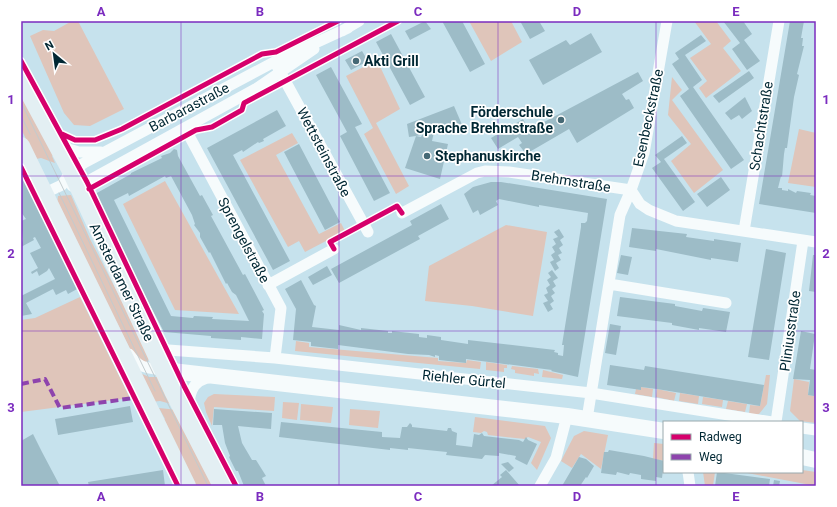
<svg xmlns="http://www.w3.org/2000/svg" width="837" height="507" font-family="Roboto,sans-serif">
	<rect width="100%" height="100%" fill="#c6e2ed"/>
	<path fill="#dfc5ba" d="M72 21H78L124 109 90 126 74 125 64 113 30 36 43 30 54 31Z
		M469 21H511L522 42 491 61Z
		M694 21H716L731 41 723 48 741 71 706 98 699 88 707 81 690 58 711 44Z
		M377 60 400 109 376 123 409 186 396 194 364 134 373 128 346 76Z
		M672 77 682 90 672 100 723 170 694 193 671 161 691 144 668 115Z
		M21 90 55 154 52 156 55 163 41 158 36 159 21 129Z
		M799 129 816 133V187L788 183Z
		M292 133 298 143 276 155 319 234 341 223 345 231 305 252 299 241 288 247 240 160Z
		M165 181 239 314 175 310 123 204Z
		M71 195 90 239 150 356 148 361 143 363 131 351 57 204 58 196Z
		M506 225 547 232 533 316 472 306 425 301 429 266Z
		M80 297 130 398 21 412V320L35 318Z
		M296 341 309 343V347L438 358V361L466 363 467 360 481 362 480 369 295 351Z
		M486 362 507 365V368H504V372L486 370Z
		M512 366 538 369 539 374 534 373V376L515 373V370L511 369Z
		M543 370 563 375 562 379 542 377Z
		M138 372 149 377H161L171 404 160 401 151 402Z
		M766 375H770L767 404 759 414H749L750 405 760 406Z
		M794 379 809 382 808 395 814 396 816 386V423L800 421 790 411Z
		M641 387 653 389 652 397 635 394 636 389 641 390Z
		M657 389 676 393 674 401 656 397Z
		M680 393 699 396 698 404 679 401Z
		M214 394 275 397 274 411 214 407 212 426 206 412 204 403 208 397Z
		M703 397 723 400 722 407 702 404Z
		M728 401 747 404 745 412 726 409Z
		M283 402 299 403 297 420 282 418Z
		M301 404 333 407 331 423 300 420Z
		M159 408 178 410 215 486H193L160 421 165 419Z
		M350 409 380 411 378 428 349 425Z
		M475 417 545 426 551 438 537 470 531 463 541 442 528 437 525 439 488 435 487 432 484 431 481 433 473 432Z
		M584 431 608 435 601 469 581 454 572 468 561 461 574 436Z
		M654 443 664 444V461L653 459Z
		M802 470 816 472V486L742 472H802Z
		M703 472H715L713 486H705Z"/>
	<path fill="#9dbcc7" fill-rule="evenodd" d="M425 21 431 29 410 40 405 31Z
		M442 21H462L485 64 470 72Z
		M520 21H539L545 31 530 39Z
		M723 21H743L752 34 744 40 760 61 747 70 732 49 740 43Z
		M790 21H804L801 38H803L802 46H804L797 74 799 75 794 97 787 148H785L784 154 782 177 781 176 778 188H782V190L788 191V189L796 193 797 191 811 193 810 195 816 196V213L759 204Z
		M591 33 602 52 543 85 529 60 566 40 570 45Z
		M391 34 425 97 410 105 376 42Z
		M701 35 706 41 685 55 702 80 693 87 744 160 731 169 680 96 689 89 672 64 679 59 675 53Z
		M362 51 368 61 351 70 345 60Z
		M331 67 362 124 355 127 390 193 374 201 340 136 347 132 316 75Z
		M749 71 754 78 719 103 713 96Z
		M638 72 643 81 622 94 626 100 629 99 634 108 577 143 569 129 526 154 519 145 522 143 518 137 498 149 491 138 523 119 529 130Z
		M745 97 752 111 742 119 739 115 731 120 725 113Z
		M454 106 463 127 434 132 432 141 448 144 440 179 405 168 416 136 421 137 422 135 409 137 407 124Z
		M277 110 286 126 263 139 264 141 259 143 258 142 243 152 242 150 233 155 290 261 273 270 207 148Z
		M682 136 687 143 664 159 695 202 683 211 652 168 661 162 655 155Z
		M299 144 340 222 325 230 284 152Z
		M174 149 177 150 178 156 200 196 202 195 213 215 211 216 243 275 245 274 264 310 262 311 264 314 262 339 241 337V340L211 338V336L164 332 105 219 107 218 95 194 131 174V173L162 158 161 156 170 153ZM165 176 166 178 171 176 192 215 195 224 194 225 200 233V237L209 253 210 252 226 284 227 283 232 292 236 295 249 321 212 319 213 317 194 316 193 318 171 316 114 200 128 193 129 196Z
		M21 174 79 288 68 294 66 290 56 295 53 289 51 290 26 303 32 314 21 316V296L55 279 49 268 47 271 39 276 37 271 32 274 31 272 38 268 30 253 41 248 35 237 33 238 34 240 21 247 23 239 21 221 26 219 21 212Z
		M721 177 730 190 707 207 697 194Z
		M491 182H501L607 199 578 377 551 371 552 370 466 359V363L439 360V356L435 355V357L429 355 408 354 338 345V349L311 346V342L293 340 296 309 285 289 301 280 314 305 316 306 312 327 339 330V325L361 330V328L388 331V333H392V331L419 334V337L427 338V335L441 337V340L468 344V340L555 350 554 352 558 353V355L563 356 564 345H562L581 227V223H585L587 221 588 213 539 205V207L499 199 496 201 498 205 480 215 478 210 473 213 464 194 473 187Z
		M441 204 449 219 418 236 420 239 339 283 331 269 412 225 410 221Z
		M632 228 687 234 686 237 714 241V239L741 243 738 262 711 258V260L656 249V251L629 247Z
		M559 229 564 237 560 240 563 245 559 248 562 253 558 255 561 260 556 263 559 268 555 271 550 262 554 260 551 255 555 252 552 247 556 244 553 239 558 237 554 232Z
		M766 249 786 253 769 360 748 357Z
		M621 255 632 257 628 275 617 273Z
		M813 255H816V292L809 291Z
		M327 266 332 275 313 285 308 277Z
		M552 270 558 278 553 281 556 286 552 289 555 293 551 296 554 301 550 304 553 309 548 312 543 303 548 301 544 295 548 293 546 288 550 285 547 280 551 277 548 273Z
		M620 297 675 304V306L702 311 703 308 730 312 726 332 699 328V330L672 325V323L617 316Z
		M610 324 621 326 616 355 605 353Z
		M801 331 815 334 810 369 816 370V386L814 396 808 395 810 380 793 379Z
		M610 365 644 370 645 366 764 385 760 406 657 389 641 387V390L607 385Z
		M130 406 133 422 58 435 55 419Z
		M214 409 272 413 271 429 238 426 242 443 252 460H256L266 476 262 478 266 486H244L238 471H236L229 457 230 456 225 443 222 425H213Z
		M281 422 382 432V437L400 438 402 427H407L410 423 412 425V427L447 431 448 428H451L452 431 457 433 456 445 472 447 474 434 479 435 482 433 484 436 519 440 523 442 526 437 528 440 537 444 527 465 515 459 516 456 499 453V456L485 455 482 459 446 455 447 452 427 450 408 448V450L390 448V450L279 437Z
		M33 434 42 452 60 486H21V441Z
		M609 450 644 456 664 461 662 478 656 477V481L641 479V475L630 473 629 475 617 472 616 475 601 473 604 452H608Z
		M579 457 586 459 594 466 587 478 586 477 580 486H562Z
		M508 462 514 468 509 472 501 464Z
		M163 470 165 486H89L88 482Z
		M506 470 520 486H491L502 477 500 475Z
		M717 472 770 479 769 486H715Z
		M774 480 780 481 779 486H773Z"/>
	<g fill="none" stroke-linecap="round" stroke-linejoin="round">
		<path stroke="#f6fbfc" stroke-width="11" d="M342 31 359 21
			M277 66 368 232
			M185 128 281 308 275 358
			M58 146 79 152H101
			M72 186 77 187 257 88 314 49
			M45 193 62 185 71 171 84 163 274 62 348 28
			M402 213 477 173 485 171 509 172 631 190 640 204 649 210 676 221 816 242
			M744 231 779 21
			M609 284 726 303
			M268 285 334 249
			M155 349 275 358 591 393 772 422
			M129 354C141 370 145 367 163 370
			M188 417C189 397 189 380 212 377
			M587 419 620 215 631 190 644 153 667 21
			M776 422 803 241
			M802 428 816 430
			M688 472 690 486
			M540 486 556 458 567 416"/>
		<path stroke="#f6fbfc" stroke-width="16" d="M163 370 567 416 664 431
			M802 457 816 460"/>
		<path stroke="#e3eff3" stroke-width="18" d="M21 78 71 171 173 391 222 486
			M21 146 187 486"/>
		<path stroke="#c2cbce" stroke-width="1" d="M21 102 208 486
			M21 116 30 134
			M59 193 155 391"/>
		<path stroke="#8e44ad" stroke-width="4" stroke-dasharray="8 4" stroke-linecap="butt" d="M21 384 45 379 60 408 134 398"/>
		<g stroke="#fff" stroke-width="8">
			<path id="cycleway" d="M21 61 87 182 184 386 236 486
				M62 134 75 140H95L122 129 262 54 276 52 338 21
				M21 167 178 486
				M89 189 196 130 212 127 242 110 244 103 398 21
				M334 249 330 242 397 206 402 213"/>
		</g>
		<use href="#cycleway" stroke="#d6006c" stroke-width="5"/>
	</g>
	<path fill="none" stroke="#7b2cbf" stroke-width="1" stroke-opacity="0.55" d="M181 21V486M339 21V486M498 21V486M656 21V486M21 176H816M21 331H816"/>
	<g fill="#456874" stroke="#fff" stroke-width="1.5">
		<circle cx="356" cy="61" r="4"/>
		<circle cx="561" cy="120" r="4"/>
		<circle cx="427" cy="156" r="4"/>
	</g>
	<g text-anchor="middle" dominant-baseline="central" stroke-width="3.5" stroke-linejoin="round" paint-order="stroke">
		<g font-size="14" font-weight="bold" fill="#002733" stroke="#fff" text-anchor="start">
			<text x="364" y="61">Akti Grill</text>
			<text x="553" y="112" text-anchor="end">Förderschule<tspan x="553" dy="16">Sprache Brehmstraße</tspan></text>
			<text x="435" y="156">Stephanuskirche</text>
		</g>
		<g font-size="14" fill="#002733" stroke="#fff">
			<text transform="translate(189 107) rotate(-28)">Barbarastraße</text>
			<text transform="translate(648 118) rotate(-78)">Esenbeckstraße</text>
			<text transform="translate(761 126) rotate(-81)">Schachtstraße</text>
			<text transform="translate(324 152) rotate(62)">Wettsteinstraße</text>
			<text transform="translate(571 181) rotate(9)">Brehmstraße</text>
			<text transform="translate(244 240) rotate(62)">Sprengelstraße</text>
			<text transform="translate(122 282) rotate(64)">Amsterdamer Straße</text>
			<text transform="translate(790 331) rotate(-82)">Pliniusstraße</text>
			<text transform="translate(464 379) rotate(6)">Riehler Gürtel</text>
		</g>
	</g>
	<rect width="837" height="507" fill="none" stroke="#ffffff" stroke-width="44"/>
	<rect x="663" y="421" width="140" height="52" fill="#ffffff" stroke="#99a9ad"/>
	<rect x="671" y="434" width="20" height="6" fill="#d6006c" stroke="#99a9ad"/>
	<text x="699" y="441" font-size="12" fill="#002733">Radweg</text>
	<rect x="671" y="454" width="20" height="6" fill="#8e44ad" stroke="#99a9ad"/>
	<text x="699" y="461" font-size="12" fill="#002733">Weg</text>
	<g transform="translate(54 54) rotate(331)" stroke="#ffffff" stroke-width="3" paint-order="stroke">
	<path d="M0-3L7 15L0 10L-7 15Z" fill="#002733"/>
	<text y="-6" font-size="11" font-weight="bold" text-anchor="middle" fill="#002733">N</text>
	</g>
	<rect x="22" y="22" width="793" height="463" fill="none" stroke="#7b2cbf" stroke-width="1.5"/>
	<g font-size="13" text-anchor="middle" font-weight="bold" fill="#7b2cbf">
		<text x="101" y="16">A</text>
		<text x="260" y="16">B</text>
		<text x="418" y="16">C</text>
		<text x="577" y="16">D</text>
		<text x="736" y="16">E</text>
		<text x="11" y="104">1</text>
		<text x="826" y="104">1</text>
		<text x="11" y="258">2</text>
		<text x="826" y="258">2</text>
		<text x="11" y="412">3</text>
		<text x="826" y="412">3</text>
		<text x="101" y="501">A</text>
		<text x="260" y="501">B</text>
		<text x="418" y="501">C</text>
		<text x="577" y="501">D</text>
		<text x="736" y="501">E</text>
	</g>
</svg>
